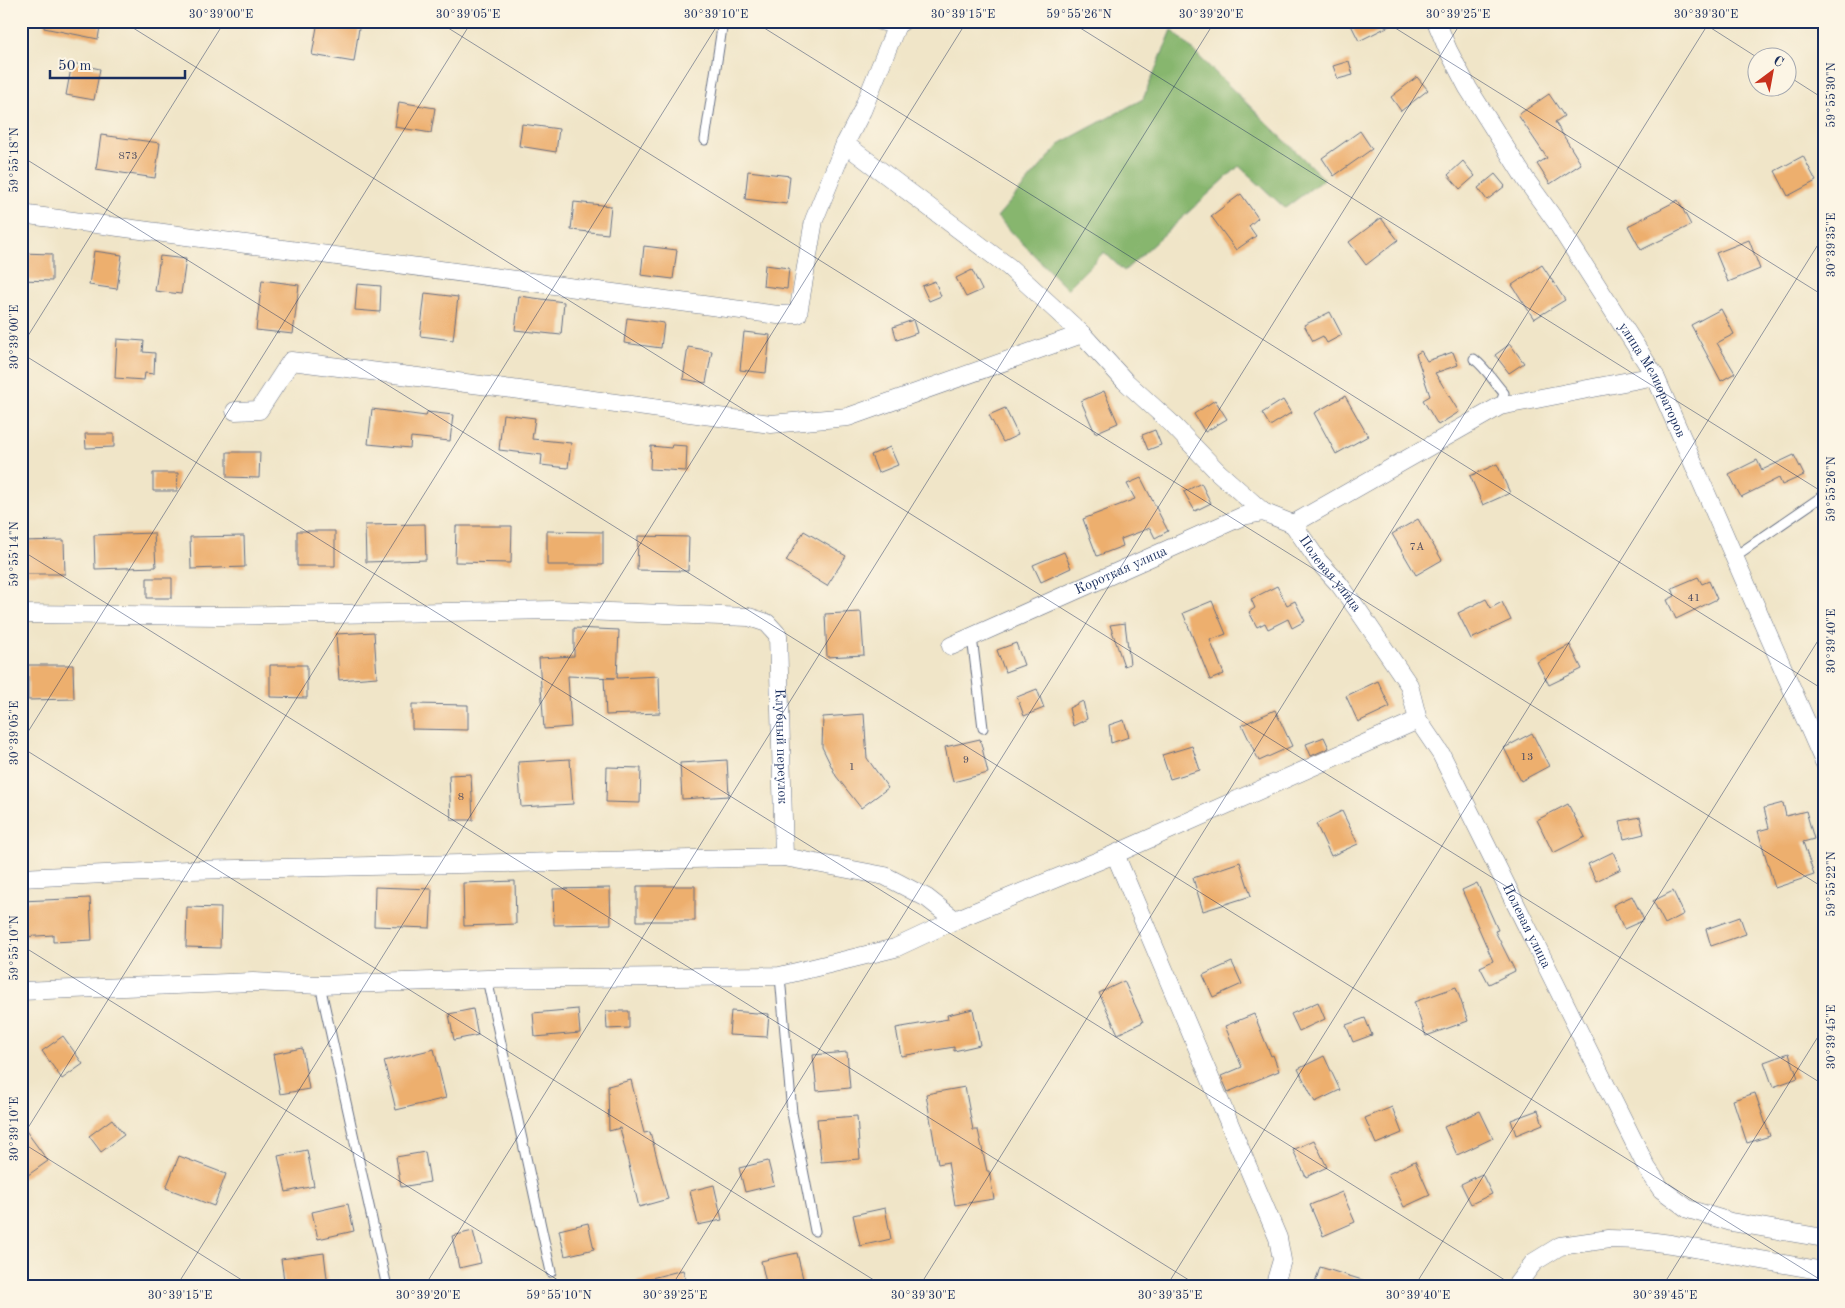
<svg xmlns="http://www.w3.org/2000/svg" width="1845" height="1308" font-family="'Old Standard TT',serif">
	<rect width="100%" height="100%" fill="#fcf5e5"/>
	<filter id="ink" filterUnits="userSpaceOnUse"><feTurbulence type="fractalNoise" baseFrequency=".02" numOctaves="2"/><feDisplacementMap in="SourceGraphic" scale="10" xChannelSelector="R" yChannelSelector="G"/><feConvolveMatrix kernelMatrix="1 2 1 2 8 2 1 2 1" color-interpolation-filters="sRGB"/></filter>
	<filter id="wash" filterUnits="userSpaceOnUse"><feTurbulence type="fractalNoise" baseFrequency=".0096" numOctaves="4" result="noise"/><feDisplacementMap in="SourceGraphic" scale="20" xChannelSelector="R" yChannelSelector="G"/><feGaussianBlur stdDeviation="1.12" result="paint"/><feColorMatrix in="noise" values="0 0 0 0 0 0 0 0 0 0 0 0 0 0 0 0 0 1.4 0 .05"/><feComposite in="paint" operator="in"/></filter>
	<g filter="url(#wash)">
		<rect width="100%" height="100%" fill="#f0e5c8"/>
		<path fill="#87b66e" stroke="#517266" d="M1172 30 1324 179 1285 208 1239 166 1124 271 1104 252 1067 289 997 217 1061 143 1143 99Z"/>
		<g id="blocks">
			<path fill="#edaf6e" d="M45 21H101L98 39 44 28Z
				M318 21H360L354 62 312 55Z
				M1349 21H1399L1359 41Z
				M1349 61 1353 75 1338 79 1333 66Z
				M72 63 100 69 94 100 66 95Z
				M1417 77 1428 90 1401 111 1391 97Z
				M1549 94 1564 116 1555 122 1581 164 1550 184 1537 164 1547 158 1518 115Z
				M399 102 435 108 431 133 395 127Z
				M522 124 559 129 556 152 519 146Z
				M1360 131 1372 149 1334 176 1322 158Z
				M101 135 160 143 155 178 96 169Z
				M1803 156 1816 181 1788 196 1775 171Z
				M1463 161 1475 176 1460 189 1448 175Z
				M748 171 790 176 787 204 745 199Z
				M1495 174 1505 186 1487 200 1478 188Z
				M1241 194 1258 218 1249 226 1256 236 1236 250 1211 216Z
				M1678 200 1691 225 1641 250 1628 226Z
				M574 202 611 206 608 234 571 230Z
				M1381 218 1398 240 1366 265 1349 242Z
				M1749 240 1760 269 1728 282 1716 253Z
				M644 246 677 250 673 279 641 275Z
				M94 251 122 255 117 289 89 285Z
				M21 253 52 254V281L21 280Z
				M160 256 186 259 181 294 155 291Z
				M765 265 789 268 787 289 763 286Z
				M1542 265 1565 300 1534 319 1512 285Z
				M972 270 982 290 966 297 956 278Z
				M262 280 299 285 293 334 256 330Z
				M935 281 941 296 929 301 922 286Z
				M357 284 381 286 380 312 355 310Z
				M425 293 458 297 453 340 420 336Z
				M519 296 564 302 561 335 515 330Z
				M1721 309 1734 334 1717 343 1735 373 1721 381 1691 325Z
				M1330 312 1342 335 1327 343 1323 336 1313 341 1304 325Z
				M627 318 664 323 661 348 624 343Z
				M913 320 917 333 897 340 893 327Z
				M744 332 770 335 766 373 740 370Z
				M117 339 144 341 143 352 155 353 154 374 145 373 144 380 115 378Z
				M1510 344 1524 363 1509 373 1495 355Z
				M688 347 712 351 706 383 683 379Z
				M1421 351 1427 361 1453 352 1458 365 1435 373 1459 412 1438 425 1423 400 1430 396 1416 354Z
				M1104 391 1118 423 1095 433 1081 401Z
				M1345 396 1368 436 1336 454 1314 413Z
				M1215 400 1227 419 1205 432 1194 414Z
				M1283 400 1291 413 1270 426 1262 413Z
				M1005 408 1018 435 1003 442 989 415Z
				M372 409 426 416 427 412 453 415 450 441 411 437 410 448 368 444Z
				M503 414 535 418 532 439 571 443 568 468 541 465 542 455 499 450Z
				M1155 430 1161 445 1148 450 1142 435Z
				M85 434H114V447L86 448Z
				M672 445 687 446 686 471 650 469 651 446 671 448Z
				M890 447 898 465 878 473 871 455Z
				M227 452H260L259 478 227 477Z
				M1794 455 1804 475 1782 485 1779 478 1741 497 1729 474 1757 460 1762 470Z
				M1497 464 1510 493 1483 505 1470 476Z
				M153 473H178L177 491H153Z
				M1141 478 1168 531 1155 538 1150 528 1121 539 1123 546 1097 556 1083 519 1135 499 1127 484Z
				M1201 483 1211 503 1195 511 1184 492Z
				M1418 519 1442 560 1416 575 1392 534Z
				M425 524 426 560 366 562 365 525Z
				M456 526H512L511 563 455 562Z
				M297 531H335V566H297Z
				M547 531 603 532V565H547Z
				M804 531 846 556 827 586 786 561Z
				M154 533 156 567 95 569 94 535Z
				M244 536 245 567 191 569 190 537Z
				M638 536 689 537 688 571 637 570Z
				M64 540 65 574H21V541Z
				M1064 552 1071 568 1041 582 1033 565Z
				M1698 577 1702 584 1709 581 1717 599 1676 619 1667 600 1675 596 1672 588Z
				M147 578H172V598H147Z
				M1277 586 1287 605 1295 601 1305 621 1292 628 1288 619 1268 629 1265 623 1257 627 1249 612 1255 608 1251 599Z
				M1486 599 1491 608 1502 602 1511 620 1471 639 1458 613Z
				M1212 601 1226 634 1210 640 1224 674 1210 680 1183 613Z
				M861 612 864 655 827 657 825 614Z
				M1125 623 1130 664 1124 666 1110 625Z
				M574 628 619 630 617 678 659 676 660 713 606 715 604 678H615L568 676 571 727 544 729 539 658 574 656Z
				M374 632 377 677 339 680 336 634Z
				M1016 643 1024 665 1005 672 997 650Z
				M1570 645 1582 669 1549 685 1537 662Z
				M28 665H73L74 699 28 700Z
				M270 665H307V698L270 697Z
				M1378 681 1390 707 1358 722 1346 696Z
				M1037 689 1044 708 1024 716 1017 697Z
				M1083 701 1087 719 1073 726 1069 708Z
				M412 704 468 705V730L412 729Z
				M1275 710 1292 746 1259 761 1242 725Z
				M864 714 867 758 888 788 861 808 836 776 822 747 823 717Z
				M1124 720 1129 737 1111 743 1109 725Z
				M1532 733 1549 766 1521 781 1504 748Z
				M1324 737 1329 748 1311 756 1306 744Z
				M980 739 988 773 953 782 945 747Z
				M1192 746 1200 770 1170 779 1162 755Z
				M570 759 573 804 521 807 518 762Z
				M727 760 729 796 682 799 680 763Z
				M607 767 641 768 640 803 606 802Z
				M471 774 473 820H451L449 775Z
				M1783 803 1786 816 1806 811 1814 839 1803 842 1814 875 1775 888 1758 831 1769 828 1764 808Z
				M1568 804 1585 837 1553 853 1537 820Z
				M1342 811 1358 844 1331 856 1316 824Z
				M1640 817 1644 834 1624 839 1620 821Z
				M1613 852 1621 869 1596 881 1588 864Z
				M1240 862 1251 896 1203 911 1193 878Z
				M515 881 516 924 464 926 463 883Z
				M1477 883 1498 930 1495 931 1515 971 1489 984 1480 967 1493 961 1462 890Z
				M637 886H695V921H637Z
				M375 887 432 889 430 928 374 926Z
				M610 888 611 924 554 925 553 889Z
				M1673 891 1684 914 1665 924 1653 901Z
				M1632 896 1644 920 1624 929 1613 905Z
				M90 898 92 940 53 942V935L21 937V901Z
				M187 907 221 908 220 948 186 947Z
				M1740 917 1746 934 1711 946 1706 929Z
				M1232 962 1242 984 1213 997 1203 975Z
				M1124 981 1143 1022 1118 1034 1099 993Z
				M1456 987 1468 1021 1426 1036 1414 1002Z
				M1318 1002 1325 1019 1299 1031 1291 1014Z
				M473 1009 478 1035 454 1040 449 1014Z
				M578 1009 580 1033 535 1037 533 1013Z
				M973 1009 980 1045 954 1051V1047L901 1056 896 1028 948 1019 947 1015Z
				M606 1011H629V1028L607 1029Z
				M731 1011 769 1014 767 1037 729 1035Z
				M1254 1014 1271 1056 1273 1055 1279 1071 1228 1092 1221 1076 1242 1067 1225 1026Z
				M1365 1018 1372 1035 1353 1042 1346 1025Z
				M63 1036 83 1064 62 1079 42 1051Z
				M302 1048 309 1089 280 1094 273 1054Z
				M434 1049 446 1098 396 1110 384 1061Z
				M847 1052 850 1088 817 1091 813 1055Z
				M1789 1053 1798 1078 1773 1087 1764 1062Z
				M1324 1056 1340 1090 1315 1102 1298 1069Z
				M631 1080 644 1133 650 1132 668 1199 639 1207 620 1128 609 1131 608 1086Z
				M965 1087 973 1130H978L987 1171H989L994 1199 955 1205 948 1162 938 1164 926 1094Z
				M1755 1093 1770 1136 1747 1143 1733 1100Z
				M1392 1107 1402 1133 1376 1144 1365 1118Z
				M1538 1110 1543 1124 1516 1135 1511 1120Z
				M1480 1111 1493 1138 1457 1155 1444 1127Z
				M857 1116 860 1159 821 1162 817 1119Z
				M112 1119 124 1135 101 1152 89 1136Z
				M21 1124 48 1161 21 1180Z
				M1314 1140 1327 1167 1306 1177 1293 1150Z
				M307 1150 314 1186 286 1192 278 1156Z
				M425 1152 430 1182 401 1187 396 1157Z
				M179 1156 226 1174 214 1206 166 1188Z
				M768 1161 774 1185 745 1192 739 1168Z
				M1415 1161 1430 1195 1404 1207 1388 1174Z
				M1482 1174 1492 1194 1471 1204 1461 1184Z
				M714 1185 722 1220 698 1225 690 1191Z
				M1342 1192 1355 1222 1323 1236 1310 1205Z
				M348 1204 354 1231 318 1239 312 1212Z
				M885 1208 891 1239 860 1246 853 1215Z
				M588 1223 594 1249 565 1256 559 1230Z
				M473 1231 481 1263 459 1268 452 1236Z
				M324 1253 328 1287H285L281 1259Z
				M797 1253 805 1287H767L761 1261Z
				M1320 1267 1372 1283V1287H1314Z
				M683 1270 688 1287H637L636 1282Z"/>
		</g>
	</g>
	<g filter="url(#ink)">
		<use href="#blocks" fill-opacity="0" stroke="#666f83" stroke-width="1"/>
		<g fill="none" stroke-linecap="round" stroke-linejoin="round">
			<g stroke="#666f83" stroke-width="11">
				<path id="lane" d="M705 140 723 21
					M1474 359C1487 369 1493 381 1504 393L1500 406
					M1734 557 1824 495
					M972 637 983 728
					M780 976 792 1113 815 1231
					M487 979 551 1272
					M320 985 387 1287"/>
			</g>
			<g stroke="#666f83" stroke-width="19">
				<g id="street">
					<path d="M880 21 897 25"/>
					<path id="s1" d="M1436 21 1448 50 1468 88 1526 180 1557 223 1655 376 1824 762"/>
					<path d="M845 144 1009 267 1082 334 1125 381 1171 423 1218 472 1263 512"/>
					<path d="M21 214 778 315 798 314 814 220 845 144 862 111 897 25 903 21"/>
					<path d="M235 411 259 410 291 361 497 387 771 424 848 417 1082 334"/>
					<path id="s2" d="M1293 524 1319 562 1339 584 1360 613 1409 685 1418 720 1441 754 1647 1168 1661 1189 1688 1209 1731 1222 1824 1238"/>
					<path d="M1293 524 1500 406 1655 376"/>
					<path id="s3" d="M21 614 222 616 554 610 749 617 767 623 778 635 784 857"/>
					<path id="s4" d="M951 646 1243 516 1263 512 1293 524"/>
					<path d="M1115 854 1278 1238 1282 1260 1274 1287"/>
					<path d="M21 878 188 870 784 857 885 876 927 898 955 920"/>
					<path d="M21 991 253 982 320 985 487 979 780 976 895 948 955 920 1115 854 1418 720"/>
					<path d="M1515 1287 1534 1262 1560 1246 1609 1239 1640 1240 1671 1244 1824 1271"/>
				</g>
			</g>
			<use href="#lane" stroke="#fff" stroke-width="9"/>
			<use href="#street" stroke="#fff" stroke-width="18"/>
		</g>
	</g>
	<path fill="none" stroke="#1b2f5e" stroke-width="1" stroke-opacity="0.45" d="M122 21 1824 1085M437 21 1824 888M753 21 1824 690M1069 21 1824 493M1384 21 1824 296M1700 21 1758 58M1788 76 1824 99M21 156 1824 1282M21 347 225 21M21 353 1516 1287M21 550 1200 1287M21 743 472 21M21 747 885 1287M21 945 569 1287M21 1139 720 21M21 1142 253 1287M176 1287 967 21M424 1287 1215 21M671 1287 1462 21M919 1287 1710 21M1166 1287 1824 235M1414 1287 1824 631M1662 1287 1824 1027"/>
	<g text-anchor="middle" dominant-baseline="central" stroke-width="4" stroke-linejoin="round" paint-order="stroke">
		<g font-size="11" fill="#504f62">
			<text x="128" y="156">873</text>
			<text x="1417" y="547">7А</text>
			<text x="1694" y="598">41</text>
			<text x="1527" y="757">13</text>
			<text x="966" y="760">9</text>
			<text x="852" y="767">1</text>
			<text x="461" y="797">8</text>
		</g>
		<g font-size="14" fill="#1b2f5e" stroke="#fcf5e5">
			<text stroke="none"><textPath href="#s1" startOffset="420">улица Мелиораторов</textPath></text>
			<text stroke="none"><textPath href="#s4" startOffset="186">Короткая улица</textPath></text>
			<text stroke="none"><textPath href="#s2" startOffset="62">Полевая улица</textPath></text>
			<text stroke="none"><textPath href="#s3" startOffset="875">Клубный переулок</textPath></text>
			<text stroke="none"><textPath href="#s2" startOffset="468">Полевая улица</textPath></text>
		</g>
	</g>
	<rect width="1845" height="1308" fill="none" stroke="#fcf5e5" stroke-width="55"/>
	<g transform="translate(1772 72) rotate(32)"><circle r="24" fill="#fcf5e5" stroke="#a2a6af"/>
	<path d="M0-4L9 19L0 12L-9 19Z" fill="#c8321e"/>
	<text y="-8" font-size="14" font-weight="bold" text-anchor="middle" fill="#1b2f5e">С</text>
	</g>
	<path d="M50 70v8h135v-8" fill="none" stroke="#1b2f5e" stroke-width="2.5"/>
	<text x="58" y="70" font-size="15" fill="#1b2f5e" stroke="#fcf5e5" stroke-width="4" paint-order="stroke">50 m</text>
	<rect x="28" y="28" width="1790" height="1252" fill="none" stroke="#1b2f5e" stroke-width="2"/>
	<g font-size="12" text-anchor="middle" fill="#1b2f5e">
		<text x="221" y="18">30°39'00"E</text>
		<text x="468" y="18">30°39'05"E</text>
		<text x="716" y="18">30°39'10"E</text>
		<text x="963" y="18">30°39'15"E</text>
		<text x="1079" y="18">59°55'26"N</text>
		<text x="1211" y="18">30°39'20"E</text>
		<text x="1458" y="18">30°39'25"E</text>
		<text x="1706" y="18">30°39'30"E</text>
		<text transform="translate(1831 95) rotate(-90)" y="4">59°55'30"N</text>
		<text transform="translate(14 160) rotate(-90)" y="4">59°55'18"N</text>
		<text transform="translate(1831 245) rotate(-90)" y="4">30°39'35"E</text>
		<text transform="translate(14 337) rotate(-90)" y="4">30°39'00"E</text>
		<text transform="translate(1831 489) rotate(-90)" y="4">59°55'26"N</text>
		<text transform="translate(14 554) rotate(-90)" y="4">59°55'14"N</text>
		<text transform="translate(1831 641) rotate(-90)" y="4">30°39'40"E</text>
		<text transform="translate(14 733) rotate(-90)" y="4">30°39'05"E</text>
		<text transform="translate(1831 884) rotate(-90)" y="4">59°55'22"N</text>
		<text transform="translate(14 948) rotate(-90)" y="4">59°55'10"N</text>
		<text transform="translate(1831 1037) rotate(-90)" y="4">30°39'45"E</text>
		<text transform="translate(14 1129) rotate(-90)" y="4">30°39'10"E</text>
		<text x="180" y="1299">30°39'15"E</text>
		<text x="428" y="1299">30°39'20"E</text>
		<text x="559" y="1299">59°55'10"N</text>
		<text x="675" y="1299">30°39'25"E</text>
		<text x="923" y="1299">30°39'30"E</text>
		<text x="1170" y="1299">30°39'35"E</text>
		<text x="1418" y="1299">30°39'40"E</text>
		<text x="1665" y="1299">30°39'45"E</text>
	</g>
</svg>
